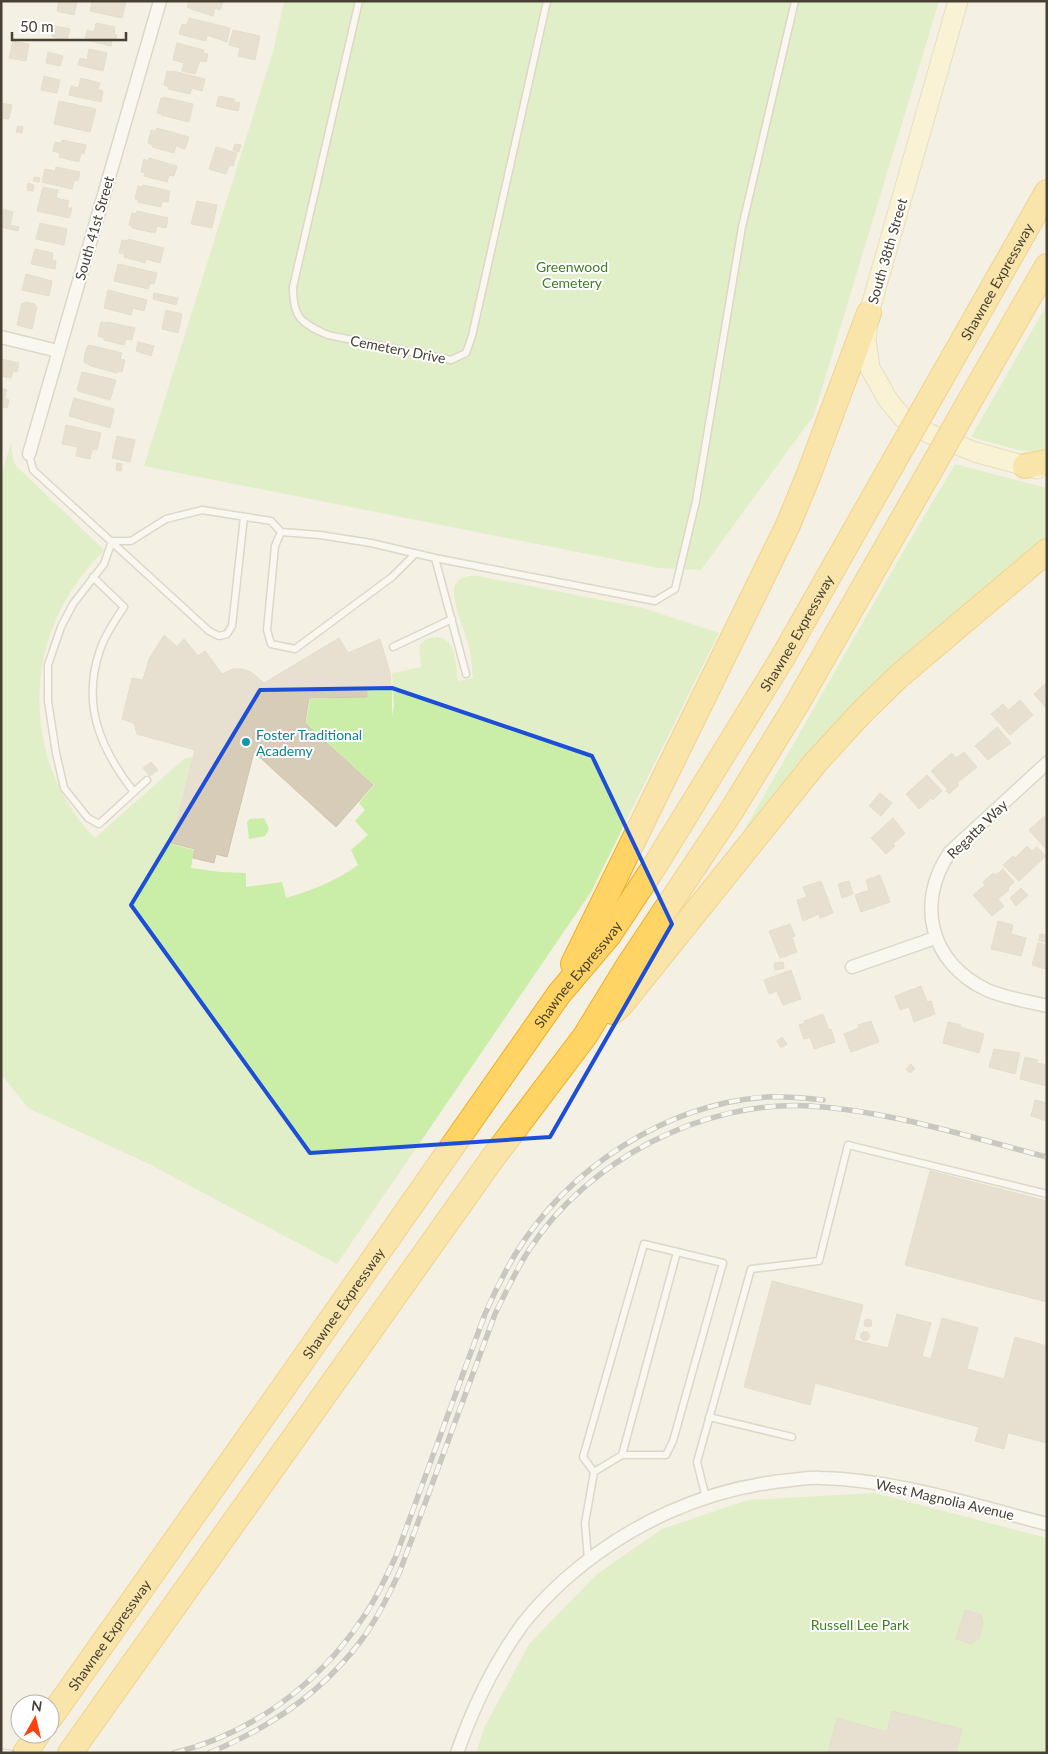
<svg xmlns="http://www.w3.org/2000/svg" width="1048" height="1754" font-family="Lato,sans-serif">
	<rect width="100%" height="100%" fill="#f4f0e4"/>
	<path fill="#caeda8" d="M284 1H939L814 415 701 570 658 568 144 466 274 48Z
		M1047 304V453L1018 450 971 437Z
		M11 443 13 459 16 466 104 550C86 570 69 590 58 615 24 688 37 780 95 838L185 758 193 757 170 844 194 850 191 868 220 872 246 873V887L282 882 286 898C313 890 336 881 358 865L351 850 368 835 355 821 365 810 359 803 374 785 306 723 310 699 367 697 368 689 392 686V717L394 705 392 673 421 667 419 646C424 640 429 637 437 637 457 639 456 667 458 681L473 678C472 666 471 652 467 640 462 619 435 573 478 576L643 608 719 633 591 892 337 1264 149 1164 28 1108 1 1074V476Z
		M955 464 1047 488V541L738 841 903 552Z
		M264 818 269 829 265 836 249 839 247 822 250 819Z
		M875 1493 1047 1538V1753H476L485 1726 529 1644 597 1574 662 1529 748 1500Z"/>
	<path fill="#d7ccb8" stroke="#d2c5ab" d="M59 1 77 3 74 15 57 11Z
		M92 1H122L126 3 122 18 90 11Z
		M189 1H220L223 2 220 10 215 8 213 16 191 9 187 7Z
		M189 18 230 28 227 42 207 35 206 41 179 34 182 24 187 25Z
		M96 23 115 27 114 34 117 35 116 38V40L112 39 111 46 85 40 87 30 94 32Z
		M55 26 70 29 67 40 52 37Z
		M233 30 260 36 255 60 238 56 240 48 229 45Z
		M13 41 29 44 26 61 9 58Z
		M177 43 204 50 203 53 208 54 206 62 200 61 195 74 182 71 184 63 173 60Z
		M89 49 107 53 103 71 78 65 80 58 87 60Z
		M48 52 63 56 60 66 46 63Z
		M167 71 172 72 173 71 205 79 202 91 192 88 190 94 168 89 169 87 164 85Z
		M44 76 60 80 57 93 41 90Z
		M81 78 100 83 98 89 103 91 101 102 69 95 71 86 78 88Z
		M219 96 234 99V102L240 103 238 111 216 106Z
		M163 97 193 104 189 122 161 115 162 114 157 113 161 98 162 99Z
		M59 101 96 109 90 132 54 124Z
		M1 103 12 105 9 119 1 118Z
		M18 126 23 127 22 133 16 132Z
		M157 128 189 137 185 149 176 146 174 153 152 147 153 145 148 143 151 130 156 131Z
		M62 140 86 145 84 154 81 153 79 162 59 157 60 153 53 151 55 142 61 143Z
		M235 144 241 145 239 152 233 150Z
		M216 147 237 153 233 166 229 165 226 174 209 169Z
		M149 158 177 166 174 176 169 175 167 182 144 176 145 173 141 172 144 159 148 161Z
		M56 167 80 172 78 181 74 180 72 189 42 182 45 169 55 171Z
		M34 177 40 178 39 182 33 181Z
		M28 183 34 185 33 191 27 190Z
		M143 185 170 191 168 202 162 201 161 207 138 202V199H135L138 186 142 187Z
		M43 187 58 190 56 198 69 201 67 208H72L69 218 37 211Z
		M197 201 217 205 212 228 191 224Z
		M1 209 13 212 10 225 19 227 18 231 1 227Z
		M137 211 168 218 166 228 157 226 155 233 132 228V226L129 225 132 213 136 214Z
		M40 223 67 229 64 245 36 239Z
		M128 239 164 248 160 263 146 259 145 263 124 257 125 254 119 253 122 240 128 241Z
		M35 249 53 253 52 260 56 261 55 269 31 264Z
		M118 264 157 273 154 284 150 283 148 289 114 281Z
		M26 274 52 281 49 296 22 290Z
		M108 290 147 300 144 311 133 308 131 315 104 308Z
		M154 293 178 298 176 305 153 299Z
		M25 302 35 304V306L37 307 32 329 17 325 22 303 25 304Z
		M166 310 182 314 178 333 162 329Z
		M101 322 107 323V322L135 328 132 340 126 339 124 345 104 340V338L98 336Z
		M138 342 154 346 151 356 136 351Z
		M89 345 122 353 120 359 125 360 122 372 117 371V373L91 366 84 362 85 354 87 347Z
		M1 359 19 363 17 372 13 371 11 378 1 376Z
		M82 372 116 380 110 400 81 392 77 390Z
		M1 388 7 390 4 398 9 400 7 408 1 407Z
		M74 398 114 409 110 428 69 416Z
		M66 425 101 433 97 450 92 449 90 459 76 456 78 447 62 444Z
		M117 436 135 440 130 462 112 458Z
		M117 463 122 464 121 471 116 470Z
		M164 635 177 647 184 639 198 656 205 651 222 674 233 669H242L251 672 264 683 339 638 348 653 380 639 390 673 391 685 367 688V697L309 698 305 723 373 785 336 827 254 752 227 857 216 854 214 863 193 858 195 849 171 843 195 750 137 734 134 723 122 719 132 678 143 680 149 659Z
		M1047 682V709L1034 694Z
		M1020 700 1033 715 1010 735 991 714 1003 704 1009 710Z
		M997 727 1011 743 988 760 975 746Z
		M964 752 977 767 957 783 959 785 949 794 946 791 948 790 931 771 952 753 956 758Z
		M151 762 158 770 150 776 143 768Z
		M927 775 942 791 933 800 931 798 919 809 906 794Z
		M880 793 892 803 881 816 869 806Z
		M1047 814V850L1029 830Z
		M893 818 905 833 893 844 895 846 886 854 871 838Z
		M1027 846 1032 851 1037 847 1046 856 1019 881 1003 865 1013 856 1015 858Z
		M1003 869 1014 882 1008 888 1009 890 998 899 1004 906 992 916 973 895 985 885 983 882 993 873 996 875Z
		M880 875 890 902 861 912 855 895 869 890 866 880Z
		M821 881 833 913 820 918 819 914 803 921 797 900 807 897 803 887Z
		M849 881 853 894 842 898 838 884Z
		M1021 888 1028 895 1016 906 1010 898Z
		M998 921 1013 925 1011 934 1026 938 1021 956 991 949Z
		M790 924 795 936 792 937 797 952 780 958 769 931Z
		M1040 934 1047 935 1045 942 1039 941Z
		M1038 943 1047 945V966L1045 969 1032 965Z
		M783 962 784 968 775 970 774 963Z
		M791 970 801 999 783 1005 777 991 769 994 764 980Z
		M921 986 927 1002 931 1001 935 1014 914 1022 909 1007 900 1010 895 996Z
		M823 1014 829 1030 831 1029 835 1042 814 1049 810 1037 804 1039 799 1025 805 1023 804 1021Z
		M871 1021 879 1042 851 1052 844 1034 859 1028 858 1025Z
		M948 1022 961 1025 960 1027 984 1034 979 1053 943 1043Z
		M782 1037 787 1044 781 1048 777 1041Z
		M994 1049 1020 1053 1015 1074 989 1067Z
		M1025 1057 1038 1060 1037 1063 1047 1065V1086L1020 1079Z
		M911 1064 915 1069 910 1073 906 1069Z
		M1035 1100 1047 1103V1121L1031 1116Z
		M930 1171 1047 1201V1302L905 1265Z
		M772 1281 863 1305 854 1340 888 1348 897 1314 931 1323 922 1356 931 1359 942 1318 978 1328 967 1369 1004 1379 1015 1337 1047 1346V1443L1008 1433 1004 1449 975 1441 979 1427 815 1383 810 1405 744 1387Z
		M864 1323a4 4 0 1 1 8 0a4 4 0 1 1-8 0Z
		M860.5 1336a4.5 4.5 0 1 1 9 0a4.5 4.5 0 1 1-9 0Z
		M965 1610 981 1615 983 1624 979 1638 971 1644 956 1639Z
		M892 1711 962 1729 956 1753H828L837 1718 887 1732Z"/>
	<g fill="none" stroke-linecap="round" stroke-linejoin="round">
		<g stroke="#c0b8a6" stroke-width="9">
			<path id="lane" d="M359 1 293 287C293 318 301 323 328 335L451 360 466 353 472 336 547 1
				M29 454 33 470 209 631 219 636 227 634 232 626 244 517
				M112 541 104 564 73 604 61 627 48 665V701L56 753 64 788 88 818 99 824 147 780
				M112 541H131L166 519 202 510 271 521 281 532
				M415 554 392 577 295 649 271 644 267 630 275 546 281 532 320 535 371 543 435 558 655 601 675 589 696 501 742 227 795 1
				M435 558 466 674
				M93 577 124 607C115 620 105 635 100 650 81 705 101 750 134 792
				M393 647 452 619
				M709 1417 792 1437
				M622 1455 677 1252
				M706 1498 697 1462 751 1269 819 1261 848 1145 1047 1194
				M588 1559 585 1523 594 1472 583 1457 644 1244 723 1263 673 1441 666 1455H622L594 1472"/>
		</g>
		<g stroke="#c0b8a6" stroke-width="15">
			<path id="street" d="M1 337 58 351
				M29 454 160 1
				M1047 763 950 852C915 903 930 963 987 990 1005 998 1027 1001 1047 1006
				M852 967 935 938
				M457 1753C473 1707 493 1665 522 1625 534 1609 548 1595 563 1581 627 1524 705 1488 791 1480 801 1479 811 1477 821 1478 898 1480 972 1505 1047 1524"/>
		</g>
		<g stroke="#d8c98e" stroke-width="21">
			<path id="secondary" d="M958 1 869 313 866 340 870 368 888 400 903 418 930 434 975 452 1037 469"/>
		</g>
		<g stroke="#edaf24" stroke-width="26">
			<g id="highway">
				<path id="s1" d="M942 377 1047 192"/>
				<path d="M973 395 1047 266"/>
				<path d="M1025 466 1047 462"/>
				<path d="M573 964 788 525 809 474 869 313"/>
				<path d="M613 1012 620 1006 816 762 861 713 899 676 1047 551"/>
				<path id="s2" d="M50 1718 286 1384 559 994 609 935 654 867 783 657 893 463"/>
				<path d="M25 1753 38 1734"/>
				<path d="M70 1753 492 1159 585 1036 626 969 732 810 798 702 926 478"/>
			</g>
		</g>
		<use href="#lane" stroke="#fff" stroke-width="6"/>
		<use href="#street" stroke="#fff" stroke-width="12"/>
		<use href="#secondary" stroke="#fff4c3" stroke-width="19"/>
		<use href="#highway" stroke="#ffd464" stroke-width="24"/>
		<g stroke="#959595" stroke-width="5.5">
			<path id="rail" d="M1 1751 13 1753
				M174 1753C251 1734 318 1685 362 1619 376 1600 386 1577 396 1556L485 1314C494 1293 504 1273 516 1253 568 1169 665 1104 766 1097 785 1096 804 1098 823 1100
				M209 1753C270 1728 324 1691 363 1638 378 1617 389 1594 400 1571L495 1314C506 1292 516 1270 529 1250 588 1160 702 1100 810 1106 891 1111 969 1137 1047 1157"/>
		</g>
		<use href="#rail" stroke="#fff" stroke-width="4" stroke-dasharray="11" stroke-linecap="butt"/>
		<g stroke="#edaf24" stroke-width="26" stroke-linecap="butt">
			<path id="highway-bridge" d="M893 463 942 377
				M926 478 973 395"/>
		</g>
		<use href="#highway-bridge" stroke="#ffd464" stroke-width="24"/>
	</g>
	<path d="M0 0H1048V1754H0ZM392 688 592 756 672 924 550 1137 310 1153 131 905 260 690Z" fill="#f4f0e4" fill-opacity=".55" fill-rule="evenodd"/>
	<path fill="none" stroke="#1d4ed8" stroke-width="4" stroke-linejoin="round" d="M392 688 592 756 672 924 550 1137 310 1153 131 905 260 690Z"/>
	<circle fill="#0f9aa8" stroke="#fff" stroke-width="2" cx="246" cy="742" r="5"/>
	<g text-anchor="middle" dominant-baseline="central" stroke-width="4" stroke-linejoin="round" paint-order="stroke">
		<g font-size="14" fill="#474033" stroke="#fff">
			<text transform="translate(94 228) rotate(-74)">South 41st Street</text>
			<text transform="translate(887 251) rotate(-74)">South 38th Street</text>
			<text stroke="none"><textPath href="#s1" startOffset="110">Shawnee Expressway</textPath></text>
			<text transform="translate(398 349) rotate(11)">Cemetery Drive</text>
			<text stroke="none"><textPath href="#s2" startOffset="1318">Shawnee Expressway</textPath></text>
			<text transform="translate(977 829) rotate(-44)">Regatta Way</text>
			<text stroke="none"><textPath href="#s2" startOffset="912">Shawnee Expressway</textPath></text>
			<text stroke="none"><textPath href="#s2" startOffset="508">Shawnee Expressway</textPath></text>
			<text transform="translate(945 1499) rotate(13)">West Magnolia Avenue</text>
			<text stroke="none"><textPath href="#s2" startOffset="102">Shawnee Expressway</textPath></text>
		</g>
		<g font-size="14" fill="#3f7e21" stroke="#fff">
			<text x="572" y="266">Greenwood<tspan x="572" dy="16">Cemetery</tspan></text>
			<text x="860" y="1624">Russell Lee Park</text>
		</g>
		<g font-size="14" fill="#0d838f" stroke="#fff" text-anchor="start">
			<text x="256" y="734">Foster Traditional<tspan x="256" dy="16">Academy</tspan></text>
		</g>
	</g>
	<rect width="1048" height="1754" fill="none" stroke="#474033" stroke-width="5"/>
	<g transform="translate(35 1719) rotate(8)"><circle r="24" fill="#ffffff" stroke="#b5b3ad"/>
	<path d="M0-4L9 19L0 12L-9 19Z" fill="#ff4110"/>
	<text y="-8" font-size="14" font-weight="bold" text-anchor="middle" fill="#474033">N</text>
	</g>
	<path d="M12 32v8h114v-8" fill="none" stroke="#474033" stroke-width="2.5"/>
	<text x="20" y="32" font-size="15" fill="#474033" stroke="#ffffff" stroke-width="4" paint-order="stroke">50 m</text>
</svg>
